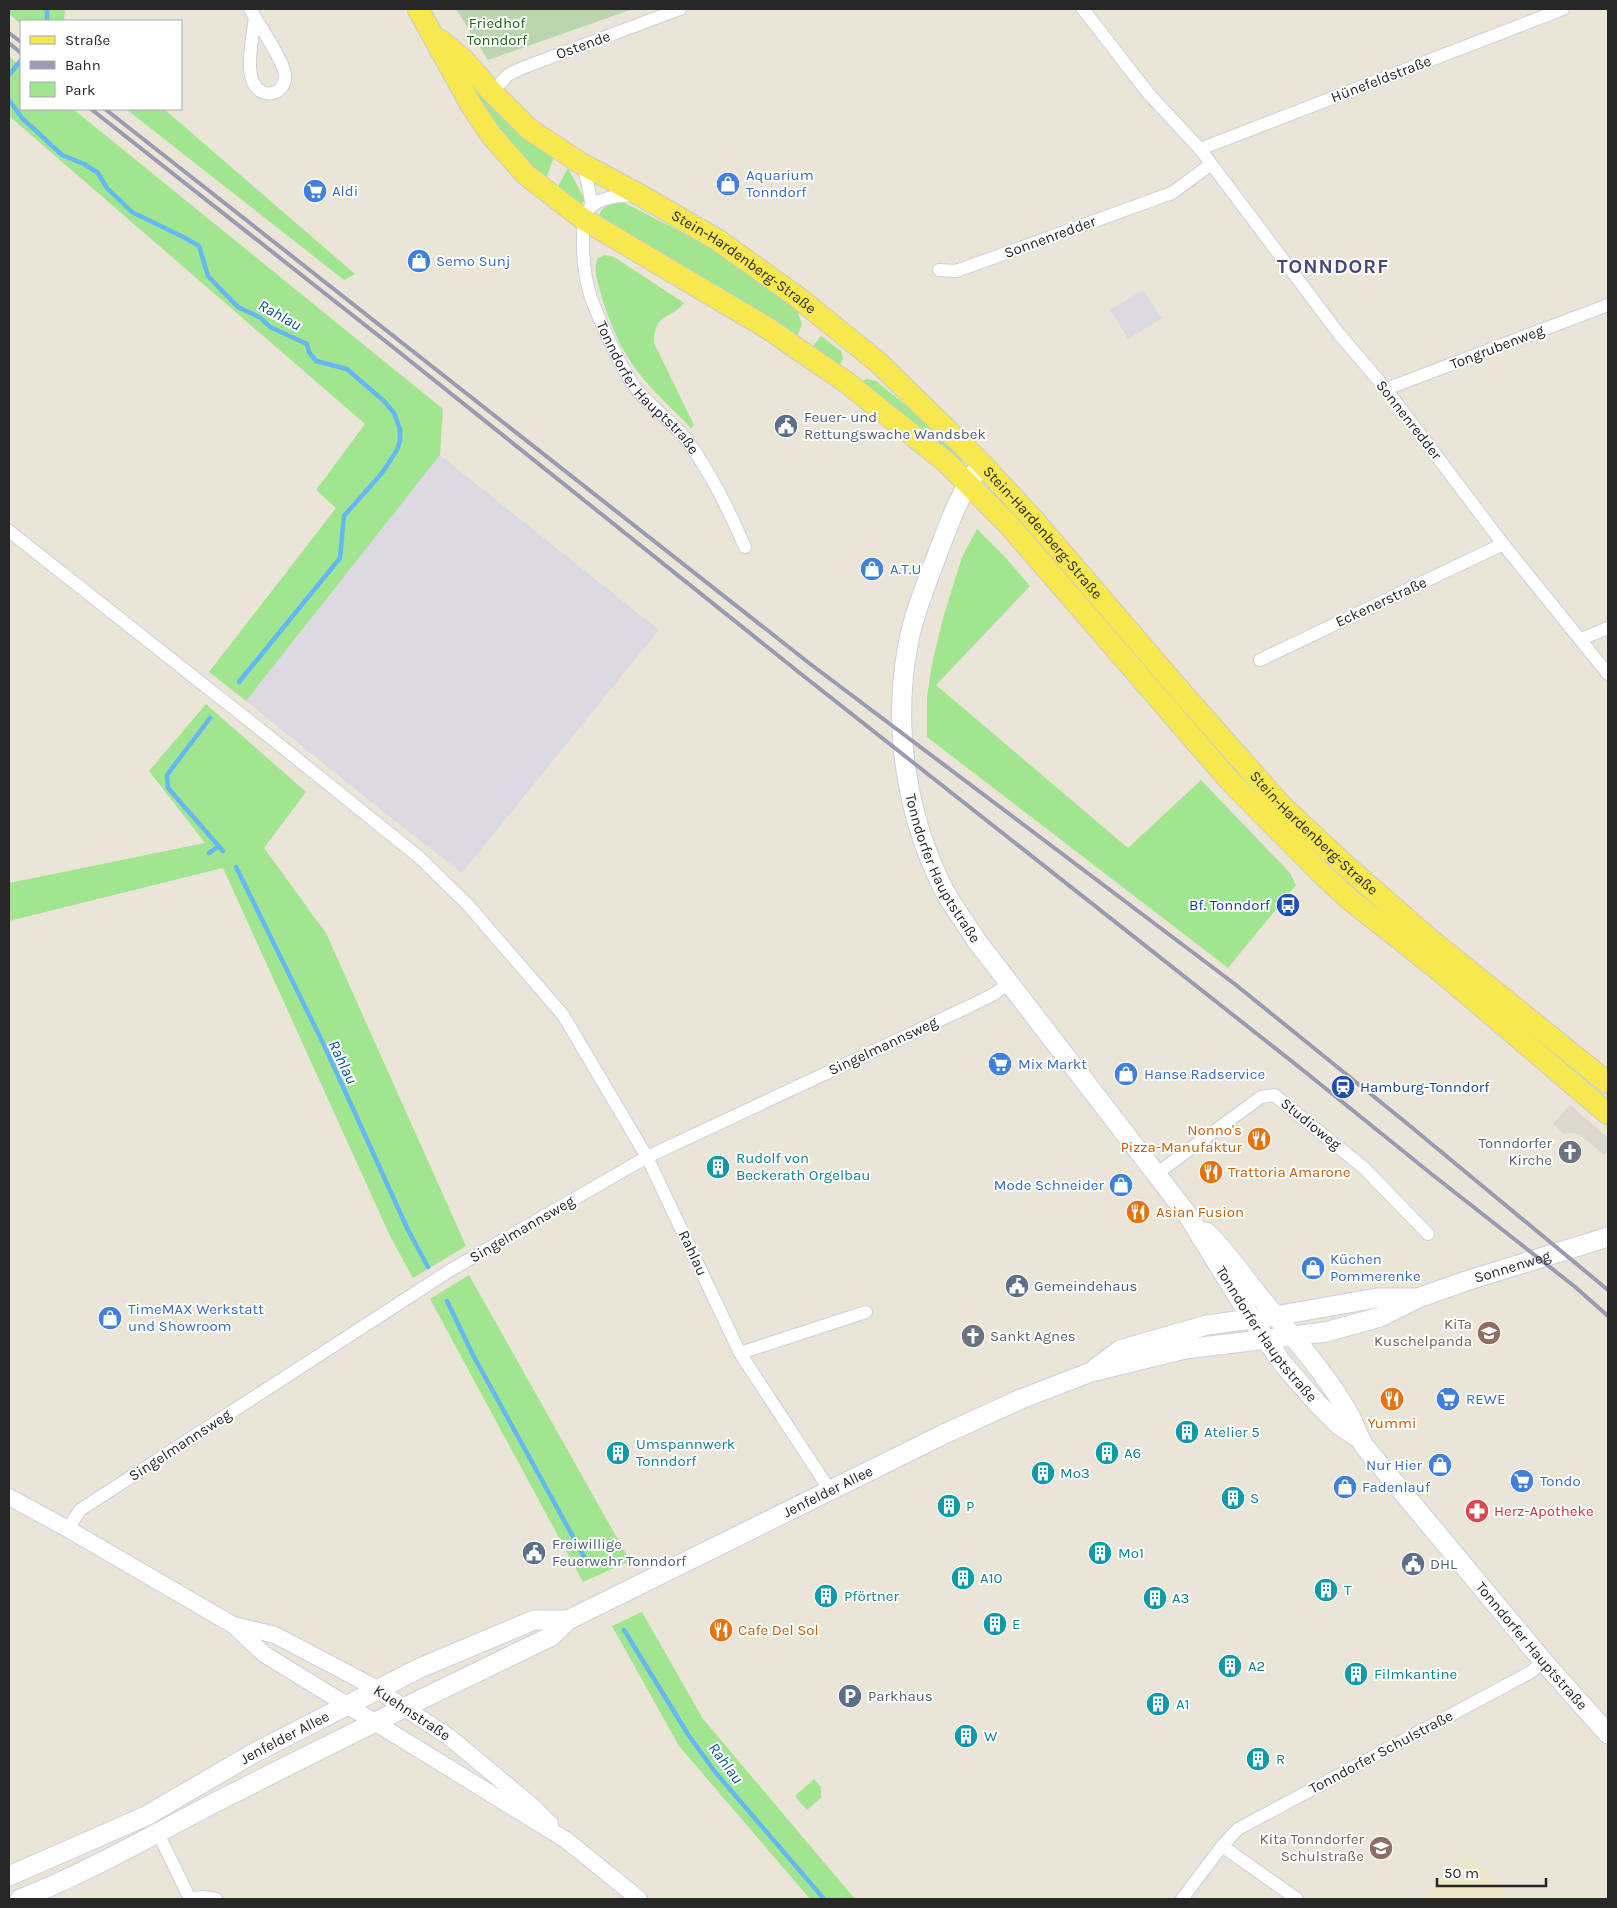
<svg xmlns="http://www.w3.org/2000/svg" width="1617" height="1908" font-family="Karla,sans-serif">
	<rect width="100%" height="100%" fill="#ebe5d7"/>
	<path fill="#ddd9e2" d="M1143 290 1162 318 1128 339 1110 310Z
		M440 455 659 630 462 873 395 821 246 701Z"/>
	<path fill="#eee7c5" d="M1469 1854 1509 1899H1420Z"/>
	<path fill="#a1e590" d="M9 9H65L64 21H21V24L9 14Z
		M9 56 21 67V109H73L443 409 440 455 246 701 209 672 336 508 316 490 365 424 9 116Z
		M465 78 554 156 545 182 516 154Z
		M126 109H164L355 274 344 280Z
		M568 168 585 200 578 207 555 192Z
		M623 202 689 236 701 240 795 304 802 324 797 337 598 221C601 204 608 205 623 202Z
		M605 255 614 257 684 303C671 320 654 312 654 343L694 425 691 428C674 410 653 392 638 372 620 349 608 319 600 291 597 280 593 269 598 258Z
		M821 336 841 351 843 359 839 366 812 347Z
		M867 379 876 381 942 435 963 460 960 462 860 382Z
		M977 529 1005 557 1030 586 936 685 1128 848 1201 780 1290 873 1296 885 1228 968 927 737V697L932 664 943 618 962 557Z
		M206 704 306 792 264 848 326 933 466 1246 413 1278 390 1236 223 868 9 921V883L205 843 149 771Z
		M469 1275 630 1561 583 1582 430 1299Z
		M642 1612 703 1719 855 1899H810L679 1746 612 1626Z
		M814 1779 821 1787V1798L807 1810 795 1796Z"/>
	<path fill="#bbd6ae" d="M456 9H633L488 60Z"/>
	<path fill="#dbd8ce" d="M1570 1105 1608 1138V1150L1604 1155 1580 1135 1572 1133 1565 1134 1553 1124Z"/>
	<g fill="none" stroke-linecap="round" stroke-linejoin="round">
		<path stroke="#63b8f4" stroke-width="4.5" d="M47 21V9
			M9 75 21 60
			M9 100 22 118 62 155 84 164 98 173 107 188 132 212 185 238 199 246 208 276 238 307 261 318 270 327 307 344 309 352 316 361 347 369 384 401 394 413 400 429V441L397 450 382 473 344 516 340 558 239 682
			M210 718 167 775 168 788 223 851
			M209 853 219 846
			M236 867 325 1047 408 1230 428 1267
			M447 1301 473 1355 587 1562
			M624 1630 689 1736 716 1773 824 1899"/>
		<g stroke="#cdcee1" stroke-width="14">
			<g id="minor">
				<path d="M250 9C258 23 283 60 285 74 287 95 261 101 253 82 246 67 253 34 255 17"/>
				<path d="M1083 9 1148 93 1200 149 1339 334 1386 389 1503 544 1608 674"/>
				<path d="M492 92 508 75 522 68 680 9"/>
				<path d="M1200 149 1563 9"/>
				<path d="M582 164 587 180 592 206"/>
				<path id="s1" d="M635 195C621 196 603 196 592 206 581 216 583 228 583 241 583 287 593 306 612 346 618 358 624 371 632 383 647 406 673 420 689 443 712 475 729 511 745 547"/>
				<path d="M939 270 956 271 1172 193 1210 165"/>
				<path d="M1386 389 1608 305"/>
				<path d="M9 531 271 738 419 857 468 905 563 1015 647 1157 740 1353 829 1489"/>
				<path d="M1581 639 1608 628"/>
				<path d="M1260 660 1503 544"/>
				<path d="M1156 1174 1261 1097 1274 1095 1364 1168 1428 1234"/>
				<path d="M740 1353 866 1312"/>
				<path d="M68 1529 80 1510 449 1271 647 1157 972 1005 994 994 1009 983"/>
				<path d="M158 1833 190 1899"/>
				<path d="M1222 1846 1297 1899"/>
				<path d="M189 1899 203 1897 216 1899"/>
				<path d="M1182 1899 1222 1846 1238 1829 1531 1672 1543 1661"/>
			</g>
		</g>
		<g stroke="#cdcee1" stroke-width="18">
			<g id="tertiary">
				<path d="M9 1497 68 1529 233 1625 264 1654 566 1840 639 1899"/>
				<path id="s2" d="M234 1625 275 1635 370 1685 449 1737 532 1806 550 1824"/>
			</g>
		</g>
		<g stroke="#cdcee1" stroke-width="21">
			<g id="secondary">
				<path id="s3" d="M982 464C959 492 947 529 934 563 924 590 913 617 908 645 892 728 907 818 945 892 954 908 966 924 976 940L1187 1214 1251 1318 1283 1364 1317 1403 1339 1425 1360 1439"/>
				<path id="s4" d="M1206 1232C1227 1252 1242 1275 1260 1297 1290 1334 1327 1374 1350 1416 1356 1427 1358 1438 1365 1447L1543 1661 1608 1734"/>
				<path d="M1096 1368 1120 1350 1207 1325 1275 1316 1377 1298H1414"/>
				<path id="s5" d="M9 1876 146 1816 254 1753 420 1668 534 1620H568"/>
				<path id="s6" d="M20 1899C91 1871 157 1832 224 1798 332 1743 441 1689 550 1637L568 1620 942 1435 1021 1399 1091 1372 1185 1349 1326 1332 1380 1317 1418 1298 1466 1281 1608 1237"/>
			</g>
		</g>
		<g stroke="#cbcbcb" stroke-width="23">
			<g id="primary">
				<path d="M418 9 471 105 491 135 525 174 583 219 769 329 799 350 846 382 946 462 1008 524 1229 780 1319 871 1349 899 1445 975 1608 1114"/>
				<path id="s7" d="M440 40 464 60 492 92 529 129 582 164 640 195 718 240 796 296 879 363 982 464 1032 518 1183 694 1282 806 1345 865 1427 937 1608 1083"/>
			</g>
		</g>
		<use href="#minor" stroke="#fff" stroke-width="12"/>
		<use href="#tertiary" stroke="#fff" stroke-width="16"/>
		<use href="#secondary" stroke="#fff" stroke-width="19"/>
		<use href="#primary" stroke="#f7e850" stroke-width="21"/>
		<path stroke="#9a9ab3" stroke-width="4" d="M9 33 21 42
			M9 43 21 53
			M91 109 384 340 801 674 1299 1067 1434 1176 1574 1286 1608 1316
			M105 109 809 663 1236 985 1404 1121 1608 1290"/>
	</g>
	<defs>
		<g id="shop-disc" transform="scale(1.25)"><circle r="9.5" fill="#3f7fe0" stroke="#fff"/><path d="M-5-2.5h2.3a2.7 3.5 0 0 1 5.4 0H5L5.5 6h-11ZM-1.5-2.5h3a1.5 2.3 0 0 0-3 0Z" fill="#fff"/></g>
		<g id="supermarket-disc" transform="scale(1.25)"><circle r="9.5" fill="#3f7fe0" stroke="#fff"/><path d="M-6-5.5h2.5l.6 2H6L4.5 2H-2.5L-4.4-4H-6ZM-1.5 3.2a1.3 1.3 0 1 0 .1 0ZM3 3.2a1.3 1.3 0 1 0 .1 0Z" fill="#fff"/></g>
		<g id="civic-disc" transform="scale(1.25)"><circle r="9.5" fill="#5c6f8a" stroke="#fff"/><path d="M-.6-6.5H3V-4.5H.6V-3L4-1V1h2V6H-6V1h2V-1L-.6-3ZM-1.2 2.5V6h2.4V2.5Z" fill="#fff"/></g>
		<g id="bus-disc" transform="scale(1.25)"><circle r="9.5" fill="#1a4fb4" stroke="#fff"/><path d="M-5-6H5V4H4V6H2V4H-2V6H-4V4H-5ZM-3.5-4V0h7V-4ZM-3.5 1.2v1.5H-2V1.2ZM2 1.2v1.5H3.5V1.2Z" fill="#fff"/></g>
		<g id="station-disc" transform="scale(1.25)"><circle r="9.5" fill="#1a4fb4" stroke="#fff"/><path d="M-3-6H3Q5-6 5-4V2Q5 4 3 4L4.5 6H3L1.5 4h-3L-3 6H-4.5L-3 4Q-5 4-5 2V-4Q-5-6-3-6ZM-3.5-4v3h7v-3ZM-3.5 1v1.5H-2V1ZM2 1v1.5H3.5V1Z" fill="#fff"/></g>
		<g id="restaurant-disc" transform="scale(1.25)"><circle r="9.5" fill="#e8710a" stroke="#fff"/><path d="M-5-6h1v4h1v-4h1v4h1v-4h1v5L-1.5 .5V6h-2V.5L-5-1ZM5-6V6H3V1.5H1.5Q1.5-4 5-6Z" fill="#fff"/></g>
		<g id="church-disc" transform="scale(1.25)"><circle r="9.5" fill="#6b7280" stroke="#fff"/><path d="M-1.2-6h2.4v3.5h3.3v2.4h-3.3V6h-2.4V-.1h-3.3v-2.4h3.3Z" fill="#fff"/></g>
		<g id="building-disc" transform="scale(1.25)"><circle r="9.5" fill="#0f9aa8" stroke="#fff"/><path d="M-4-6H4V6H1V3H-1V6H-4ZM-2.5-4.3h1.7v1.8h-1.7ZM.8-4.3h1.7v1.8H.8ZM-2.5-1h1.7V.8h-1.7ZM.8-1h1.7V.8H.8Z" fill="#fff"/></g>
		<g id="school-disc" transform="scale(1.25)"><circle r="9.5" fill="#8d6e63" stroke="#fff"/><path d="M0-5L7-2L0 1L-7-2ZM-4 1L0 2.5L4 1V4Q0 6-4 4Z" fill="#fff"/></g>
		<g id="pharmacy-disc" transform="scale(1.25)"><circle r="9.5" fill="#e0444e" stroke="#fff"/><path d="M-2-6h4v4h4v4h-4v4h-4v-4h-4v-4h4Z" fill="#fff"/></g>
		<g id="parking-disc" transform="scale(1.25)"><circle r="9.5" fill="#5c6f8a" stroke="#fff"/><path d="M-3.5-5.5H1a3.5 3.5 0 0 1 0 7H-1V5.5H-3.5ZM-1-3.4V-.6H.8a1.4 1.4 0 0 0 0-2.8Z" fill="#fff"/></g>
	</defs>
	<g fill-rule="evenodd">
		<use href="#shop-disc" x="728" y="184"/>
		<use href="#supermarket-disc" x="315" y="191"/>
		<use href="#shop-disc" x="419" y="261"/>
		<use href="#civic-disc" x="786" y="426"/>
		<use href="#shop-disc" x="872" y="569"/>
		<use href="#bus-disc" x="1288" y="905"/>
		<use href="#supermarket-disc" x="1000" y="1064"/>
		<use href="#shop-disc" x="1126" y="1074"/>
		<use href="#station-disc" x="1343" y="1087"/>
		<use href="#restaurant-disc" x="1259" y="1139"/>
		<use href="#church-disc" x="1570" y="1152"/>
		<use href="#building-disc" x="718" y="1167"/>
		<use href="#restaurant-disc" x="1211" y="1172"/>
		<use href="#shop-disc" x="1121" y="1185"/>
		<use href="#restaurant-disc" x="1138" y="1212"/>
		<use href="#shop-disc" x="1313" y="1268"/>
		<use href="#civic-disc" x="1017" y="1286"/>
		<use href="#shop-disc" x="110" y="1318"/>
		<use href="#school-disc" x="1489" y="1333"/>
		<use href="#church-disc" x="973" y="1336"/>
		<use href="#restaurant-disc" x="1392" y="1399"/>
		<use href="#supermarket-disc" x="1448" y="1399"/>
		<use href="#building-disc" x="1187" y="1432"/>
		<use href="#building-disc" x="618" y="1453"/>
		<use href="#building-disc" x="1107" y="1453"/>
		<use href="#shop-disc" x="1440" y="1465"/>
		<use href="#building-disc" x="1043" y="1473"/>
		<use href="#supermarket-disc" x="1522" y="1481"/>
		<use href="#shop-disc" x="1345" y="1487"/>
		<use href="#building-disc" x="1233" y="1498"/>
		<use href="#building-disc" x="949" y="1506"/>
		<use href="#pharmacy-disc" x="1477" y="1511"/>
		<use href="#civic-disc" x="534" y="1553"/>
		<use href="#building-disc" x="1100" y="1553"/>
		<use href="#civic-disc" x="1413" y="1564"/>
		<use href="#building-disc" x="963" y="1578"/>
		<use href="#building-disc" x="1326" y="1590"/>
		<use href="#building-disc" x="826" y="1596"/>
		<use href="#building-disc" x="1155" y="1598"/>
		<use href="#building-disc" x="995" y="1624"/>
		<use href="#restaurant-disc" x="721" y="1630"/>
		<use href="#building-disc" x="1230" y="1666"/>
		<use href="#building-disc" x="1356" y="1674"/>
		<use href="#parking-disc" x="850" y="1696"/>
		<use href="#building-disc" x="1158" y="1704"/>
		<use href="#building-disc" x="966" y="1736"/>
		<use href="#building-disc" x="1258" y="1759"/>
		<use href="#school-disc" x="1381" y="1848"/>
	</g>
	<g text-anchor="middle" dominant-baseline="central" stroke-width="4" stroke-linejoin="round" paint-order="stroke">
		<g font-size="15" fill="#1a6615" stroke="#fff">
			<text x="497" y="23">Friedhof<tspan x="497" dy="17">Tonndorf</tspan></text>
		</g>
		<g font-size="15" fill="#272727" stroke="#fff">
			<text transform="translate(583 45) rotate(-20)">Ostende</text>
			<text transform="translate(1381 79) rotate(-21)">Hünefeldstraße</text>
			<text transform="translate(1050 237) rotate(-20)">Sonnenredder</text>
			<text stroke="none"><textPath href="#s7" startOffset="379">Stein-Hardenberg-Straße</textPath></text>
			<text transform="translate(1497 347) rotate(-21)">Tongrubenweg</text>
			<text stroke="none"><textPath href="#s1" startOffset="248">Tonndorfer Hauptstraße</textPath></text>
			<text transform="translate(1409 420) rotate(52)">Sonnenredder</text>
			<text stroke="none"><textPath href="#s7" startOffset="784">Stein-Hardenberg-Straße</textPath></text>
			<text transform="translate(1381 602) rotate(-25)">Eckenerstraße</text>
			<text stroke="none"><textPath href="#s7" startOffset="1189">Stein-Hardenberg-Straße</textPath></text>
			<text stroke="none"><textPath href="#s3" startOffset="428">Tonndorfer Hauptstraße</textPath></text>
			<text transform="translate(883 1046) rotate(-25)">Singelmannsweg</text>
			<text transform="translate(1311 1124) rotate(39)">Studioweg</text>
			<text transform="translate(522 1229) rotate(-30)">Singelmannsweg</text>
			<text transform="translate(693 1253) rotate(65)">Rahlau</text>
			<text stroke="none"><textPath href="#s6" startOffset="1632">Sonnenweg</textPath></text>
			<text stroke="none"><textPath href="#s3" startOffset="998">Tonndorfer Hauptstraße</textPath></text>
			<text transform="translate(180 1445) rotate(-33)">Singelmannsweg</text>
			<text stroke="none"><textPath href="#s6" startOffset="906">Jenfelder Allee</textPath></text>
			<text stroke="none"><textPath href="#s4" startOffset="528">Tonndorfer Hauptstraße</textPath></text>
			<text stroke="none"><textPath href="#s2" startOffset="200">Kuehnstraße</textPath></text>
			<text stroke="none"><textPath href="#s5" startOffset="309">Jenfelder Allee</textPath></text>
			<text transform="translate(1381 1752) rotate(-28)">Tonndorfer Schulstraße</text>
		</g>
		<g font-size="15" fill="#366cbe" stroke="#fff" text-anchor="start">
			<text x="746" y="175">Aquarium<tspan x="746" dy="17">Tonndorf</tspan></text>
			<text x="332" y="191">Aldi</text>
			<text x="436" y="261">Semo Sunj</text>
			<text x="890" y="569">A.T.U</text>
			<text x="1018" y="1064">Mix Markt</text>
			<text x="1144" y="1074">Hanse Radservice</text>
			<text x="1104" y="1185" text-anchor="end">Mode Schneider</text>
			<text x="1330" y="1259">Küchen<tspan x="1330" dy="17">Pommerenke</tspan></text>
			<text x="128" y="1309">TimeMAX Werkstatt<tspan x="128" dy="17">und Showroom</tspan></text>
			<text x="1466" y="1399">REWE</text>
			<text x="1422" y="1465" text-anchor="end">Nur Hier</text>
			<text x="1540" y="1481">Tondo</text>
			<text x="1362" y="1487">Fadenlauf</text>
		</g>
		<g font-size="15" fill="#4e5e75" stroke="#fff" text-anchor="start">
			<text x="804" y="417">Feuer- und<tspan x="804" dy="17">Rettungswache Wandsbek</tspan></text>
			<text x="1034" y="1286">Gemeindehaus</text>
			<text x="552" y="1544">Freiwillige<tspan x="552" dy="17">Feuerwehr Tonndorf</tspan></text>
			<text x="1430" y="1564">DHL</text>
			<text x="868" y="1696">Parkhaus</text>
		</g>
		<g font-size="15" fill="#164399" stroke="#fff" text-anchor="end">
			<text x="1270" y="905">Bf. Tonndorf</text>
			<text x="1360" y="1087" text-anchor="start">Hamburg-Tonndorf</text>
		</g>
		<g font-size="15" fill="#c56008" stroke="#fff" text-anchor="start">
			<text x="1242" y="1130" text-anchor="end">Nonno's<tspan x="1242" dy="17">Pizza-Manufaktur</tspan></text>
			<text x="1228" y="1172">Trattoria Amarone</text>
			<text x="1156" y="1212">Asian Fusion</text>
			<text x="1392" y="1423" text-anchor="middle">Yummi</text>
			<text x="738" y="1630">Cafe Del Sol</text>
		</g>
		<g font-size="15" fill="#5b616d" stroke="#fff" text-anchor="end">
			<text x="1552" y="1143">Tonndorfer<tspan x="1552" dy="17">Kirche</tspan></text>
			<text x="990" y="1336" text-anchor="start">Sankt Agnes</text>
		</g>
		<g font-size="15" fill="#0d838f" stroke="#fff" text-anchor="start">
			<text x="736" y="1158">Rudolf von<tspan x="736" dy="17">Beckerath Orgelbau</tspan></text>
			<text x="1204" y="1432">Atelier 5</text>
			<text x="636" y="1444">Umspannwerk<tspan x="636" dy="17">Tonndorf</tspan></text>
			<text x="1124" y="1453">A6</text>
			<text x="1060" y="1473">Mo3</text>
			<text x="1250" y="1498">S</text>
			<text x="966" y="1506">P</text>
			<text x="1118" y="1553">Mo1</text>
			<text x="980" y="1578">A10</text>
			<text x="1344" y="1590">T</text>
			<text x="844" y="1596">Pförtner</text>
			<text x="1172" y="1598">A3</text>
			<text x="1012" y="1624">E</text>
			<text x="1248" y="1666">A2</text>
			<text x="1374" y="1674">Filmkantine</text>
			<text x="1176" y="1704">A1</text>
			<text x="984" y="1736">W</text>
			<text x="1276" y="1759">R</text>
		</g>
		<g font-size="15" fill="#785e54" stroke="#fff" text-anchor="end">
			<text x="1472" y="1324">KiTa<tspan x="1472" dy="17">Kuschelpanda</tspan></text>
			<text x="1364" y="1839">Kita Tonndorfer<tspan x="1364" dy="17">Schulstraße</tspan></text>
		</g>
		<g font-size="15" fill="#be3a42" stroke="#fff" text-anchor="start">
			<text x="1494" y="1511">Herz-Apotheke</text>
		</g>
		<g font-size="16" font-style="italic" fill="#07529b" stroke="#fff">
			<text transform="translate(280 315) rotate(29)">Rahlau</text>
			<text transform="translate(343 1062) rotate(64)">Rahlau</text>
			<text transform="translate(726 1763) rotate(53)">Rahlau</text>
		</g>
		<g font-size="20" font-weight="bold" letter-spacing="1" fill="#464879" stroke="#fff">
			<text x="1333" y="266">TONNDORF</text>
		</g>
	</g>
	<rect width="1617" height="1908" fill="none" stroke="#272727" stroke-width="20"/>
	<rect x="20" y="20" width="162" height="90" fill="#ffffff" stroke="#a9a9a9"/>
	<rect x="30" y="36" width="25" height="8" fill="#f7e850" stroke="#a9a9a9"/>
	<text x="65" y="45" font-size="15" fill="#272727">Straße</text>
	<rect x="30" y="61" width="25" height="8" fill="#9a9ab3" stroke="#a9a9a9"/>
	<text x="65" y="70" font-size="15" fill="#272727">Bahn</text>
	<rect x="30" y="82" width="25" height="15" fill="#a1e590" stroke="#a9a9a9"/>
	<text x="65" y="95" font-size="15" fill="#272727">Park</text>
	<path d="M1437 1878v8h109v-8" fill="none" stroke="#272727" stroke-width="2.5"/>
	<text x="1444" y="1878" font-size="15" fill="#272727" stroke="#ffffff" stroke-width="4" paint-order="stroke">50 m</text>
</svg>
